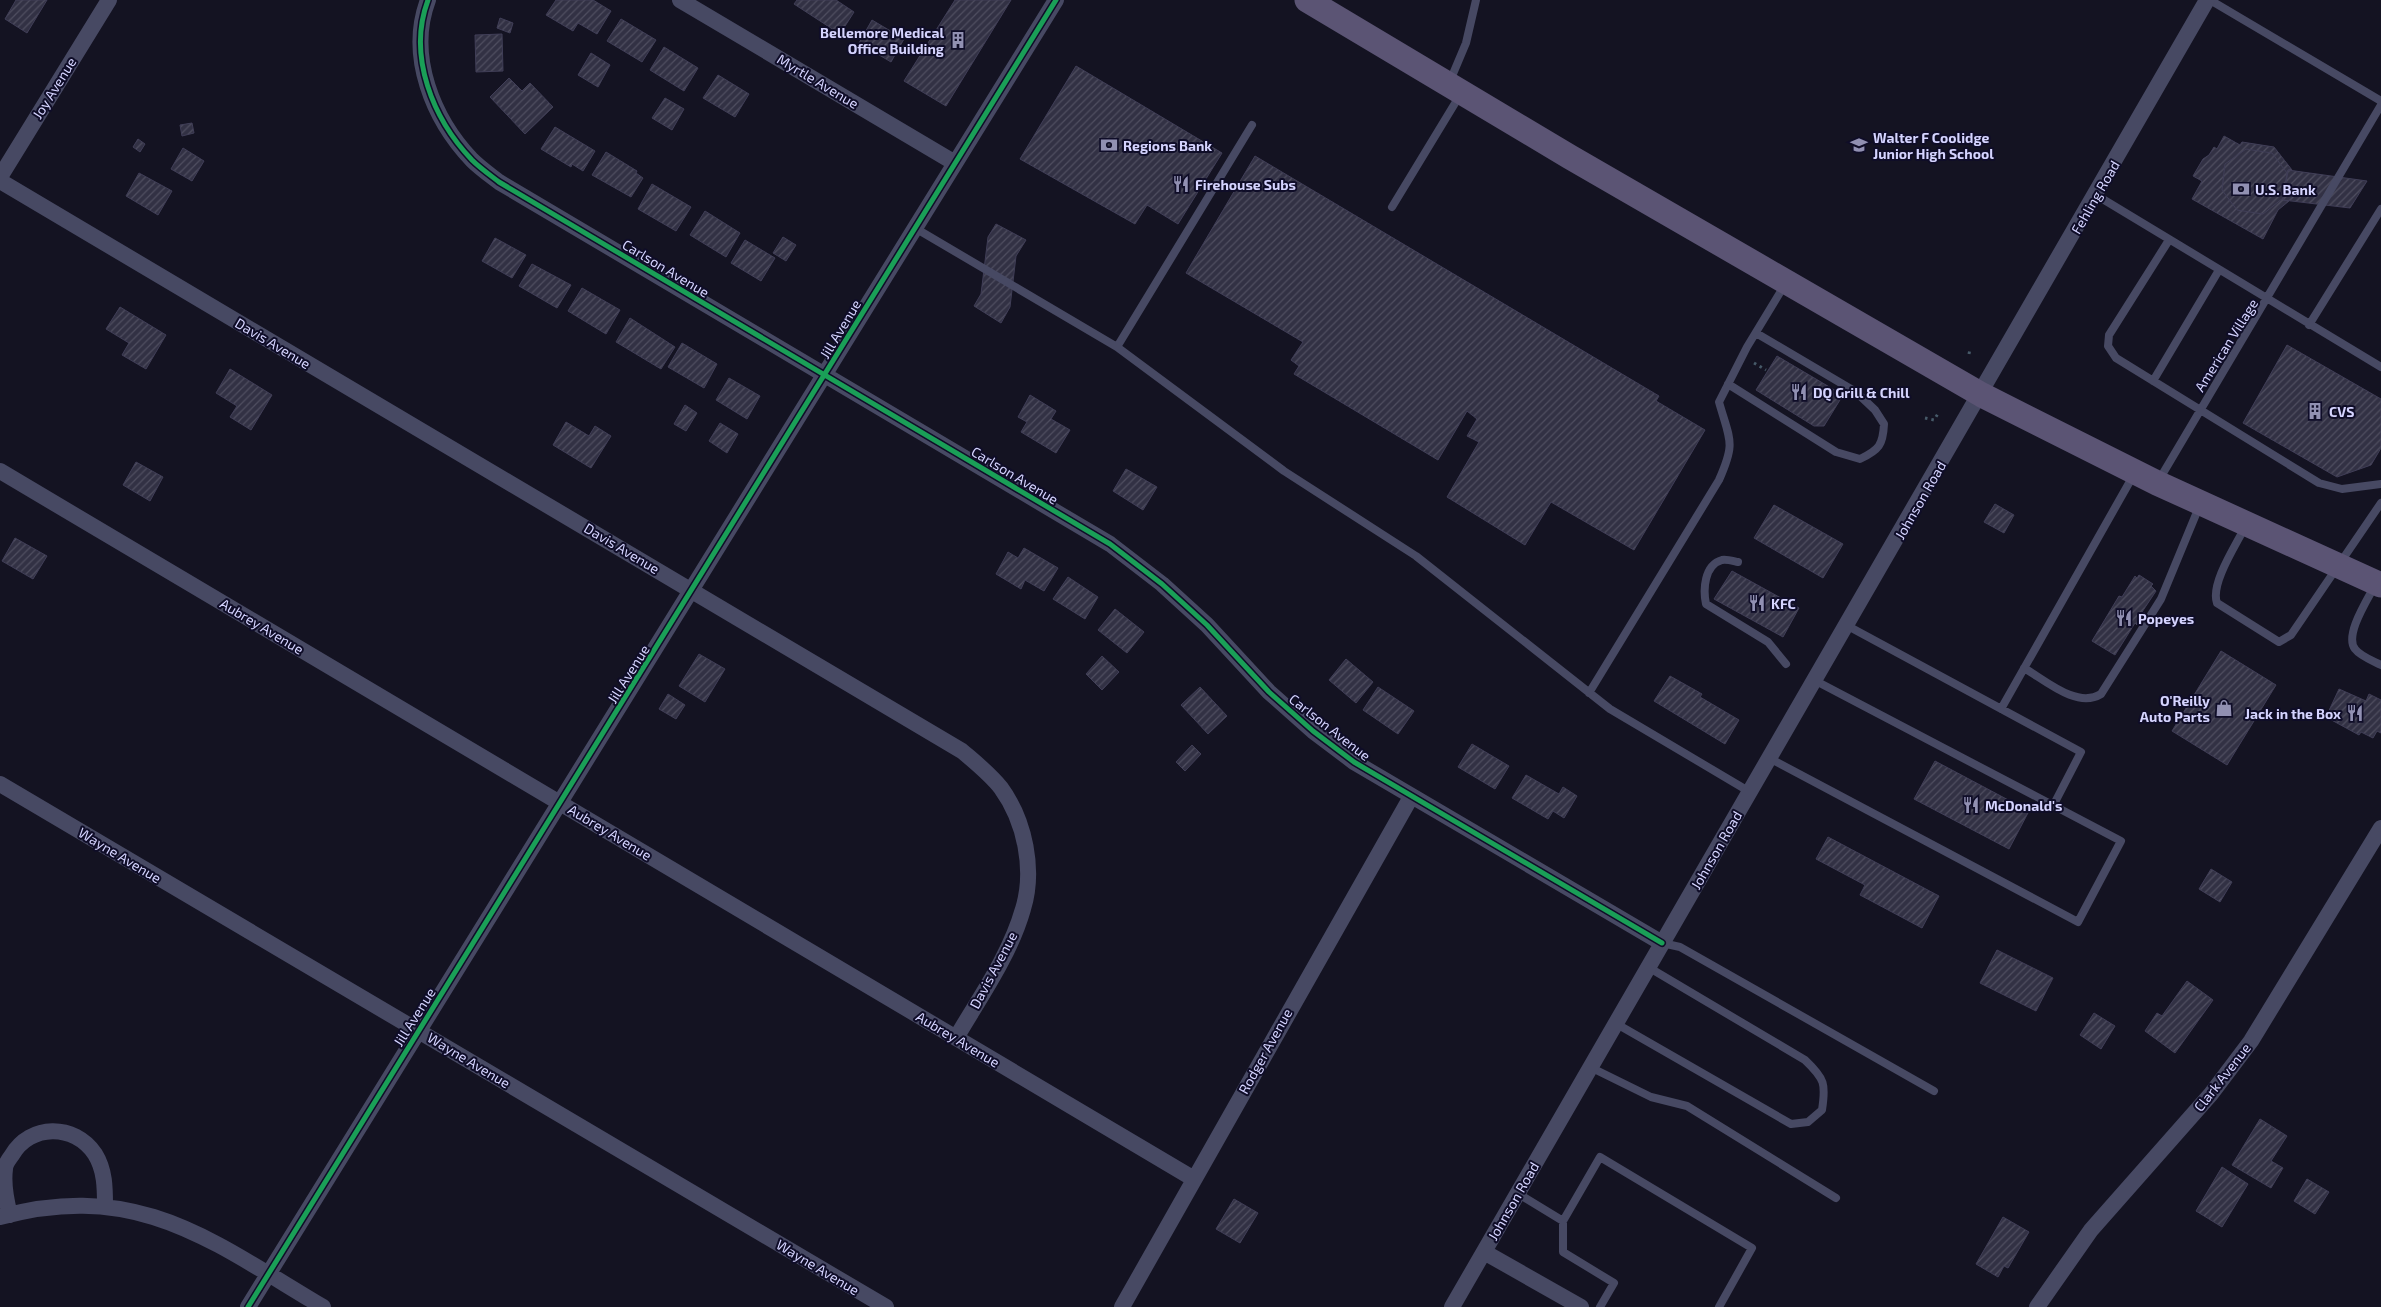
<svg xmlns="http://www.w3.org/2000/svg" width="2381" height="1307" font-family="'Exo 2',sans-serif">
	<defs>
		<pattern id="building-hatch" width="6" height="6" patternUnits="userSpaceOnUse" patternTransform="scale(1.25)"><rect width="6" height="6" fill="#323144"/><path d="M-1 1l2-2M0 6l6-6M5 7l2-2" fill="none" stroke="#4f4e60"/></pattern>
	</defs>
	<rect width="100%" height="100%" fill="#141322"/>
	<path fill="url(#building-hatch)" stroke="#403e57" d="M16 0H47L27 33 5 19Z
		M556 0H593L611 11 597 34 578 23 573 31 546 15Z
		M797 0H836L854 12 840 34 794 4Z
		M955 0H1011L946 106 904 81Z
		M500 18 513 23 510 33 497 28Z
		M621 19 656 40 642 62 607 41Z
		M872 20 904 39 891 62 859 43Z
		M502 34 503 71 476 72 475 35Z
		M664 47 698 68 684 91 650 70Z
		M591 53 610 65 598 87 578 75Z
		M1076 66 1222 153 1178 224 1147 205 1135 224 1020 159Z
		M718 75 749 94 735 117 703 98Z
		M509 78 522 91 530 83 553 107 525 134 490 97Z
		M665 98 684 109 672 130 652 118Z
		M192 123 194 133 182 136 180 125Z
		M555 127 595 151 583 171 572 164 571 167 541 149Z
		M2224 136 2240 145 2242 142 2274 147 2292 170H2288L2283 200 2289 201 2278 210 2263 239 2192 199 2202 181 2193 176 2203 159 2209 155 2214 147 2217 149Z
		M138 139 145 144 140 152 133 147Z
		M183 148 204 161 192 181 171 169Z
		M2246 149 2272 153 2287 173 2283 198 2263 214 2237 210 2222 190 2225 164Z
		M606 152 637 171 636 173 643 178 631 197 592 175Z
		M1255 156 1659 396 1656 401 1705 430 1634 550 1551 502 1525 545 1447 497 1479 442 1467 436 1477 419 1467 411 1438 460 1294 374 1299 366 1291 360 1303 342 1186 273Z
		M2288 170 2367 181 2350 208 2283 200Z
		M139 173 172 191 158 215 126 196Z
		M652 184 691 207 676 231 638 209Z
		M705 211 740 233 726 257 690 235Z
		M996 224 1026 240 1016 256 1010 307 1001 323 974 306 981 294 988 237Z
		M783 237 796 245 786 261 773 253Z
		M495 238 526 255 512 278 482 261Z
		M745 240 775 258 761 281 731 263Z
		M532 264 571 285 557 308 519 286Z
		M582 288 620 310 606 334 568 311Z
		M120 307 166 335 146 369 122 355 129 343 106 329Z
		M630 318 675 347 661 369 616 342Z
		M682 343 717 364 704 388 668 367Z
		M2287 345 2381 399V448L2371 465 2337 477 2243 423Z
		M1777 356 1843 395 1824 426H1814L1756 390Z
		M230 369 272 395 251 430 230 417 237 406 216 393Z
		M729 378 760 396 747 419 716 400Z
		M1030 395 1056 411 1051 419 1070 430 1056 453 1021 432 1027 422 1018 417Z
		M685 405 697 413 686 431 674 424Z
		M566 422 589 436 595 426 611 436 591 468 553 445Z
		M720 423 738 434 727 453 709 441Z
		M136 462 163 477 150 501 123 485Z
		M1126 469 1157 487 1143 510 1113 491Z
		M1995 504 2014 515 2004 533 1984 522Z
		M1774 505 1843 544 1823 578 1754 538Z
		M15 538 47 556 33 579 2 561Z
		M1024 548 1058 568 1044 591 1025 580 1021 589 996 574 1008 552 1018 558Z
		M1732 571 1799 608 1783 637 1714 599Z
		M2139 575 2153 584 2151 586 2156 591 2142 612 2145 613 2137 625 2135 623 2115 655 2092 641 2119 596 2122 597 2135 576 2137 578Z
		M1068 577 1098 597 1085 619 1053 599Z
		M1115 609 1144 632 1127 653 1098 630Z
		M2221 651 2276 685 2227 765 2172 731Z
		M699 654 725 669 705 702 679 686Z
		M1102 656 1119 672 1102 690 1086 674Z
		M1346 659 1373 682 1356 703 1329 680Z
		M1670 676 1702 694 1700 697 1739 720 1725 744 1654 701Z
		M1200 687 1227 716 1208 734 1181 705Z
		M1378 687 1414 711 1398 734 1363 710Z
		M2339 689 2366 701 2369 694 2381 700V733L2377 731 2373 738 2361 732 2359 735 2326 717Z
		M668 694 685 705 676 719 659 709Z
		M1472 744 1509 766 1495 789 1458 767Z
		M1192 745 1201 754 1185 771 1176 762Z
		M1935 761 2029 811 2009 849 1914 799Z
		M1526 775 1559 794 1563 787 1577 796 1564 818 1553 811 1548 819 1512 798Z
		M1828 837 1939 896 1922 928 1860 895 1865 885 1816 859Z
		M2211 869 2232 882 2220 902 2199 889Z
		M1997 950 2053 978 2036 1011 1980 983Z
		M2187 981 2213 1000 2175 1053 2145 1031 2157 1013 2162 1016Z
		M2094 1013 2115 1026 2101 1049 2080 1035Z
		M2260 1119 2287 1136 2271 1161 2283 1168 2271 1188 2232 1165Z
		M2222 1167 2248 1184 2222 1227 2196 1211Z
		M2307 1179 2329 1192 2315 1214 2294 1201Z
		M1234 1199 1258 1213 1240 1243 1216 1229Z
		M2003 1217 2029 1232 2008 1268 2004 1266 1998 1277 1976 1264Z"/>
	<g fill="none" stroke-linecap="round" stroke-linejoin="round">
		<path stroke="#475a69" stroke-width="3" stroke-dasharray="2.5 4" stroke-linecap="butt" d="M1969 354 1970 349
			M1754 363 1766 370
			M1925 418 1934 420 1939 412"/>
		<path stroke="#474963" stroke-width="8" d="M2210 0 2381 101
			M1450 81 1466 43 1476 0
			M1252 125 1117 347 1284 471 1416 556 1610 709 1750 792
			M2096 195 2381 367
			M1392 207 1460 95
			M915 228 1117 347
			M2169 240 2109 335 2108 346 2116 358 2319 483 2342 489 2381 484
			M2309 325 2381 209
			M2153 381 2219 270
			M1728 384 1836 452 1860 459C1879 450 1883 445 1884 424L1875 410 1856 392 1756 333
			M2159 480 2381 105
			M2245 527C2236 545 2210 584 2217 603L2279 642 2291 635 2381 503
			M1738 562C1733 561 1726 559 1722 560 1704 565 1703 590 1706 604L1768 642 1786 664
			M2375 585C2368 599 2344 635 2355 649 2360 656 2373 661 2381 665
			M1846 625 2081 752 2053 806
			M2024 668C2045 680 2077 709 2101 694L2161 599 2199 507
			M1589 693 1719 480C1736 442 1730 441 1719 402L1747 347 1784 286
			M2001 709 2133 476
			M1769 758 2078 922 2121 841 1814 680
			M1662 943 1680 947 1934 1091
			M1615 1023 1791 1124 1808 1122 1822 1110C1826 1084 1825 1079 1805 1060L1648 967
			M1590 1067 1651 1097 1687 1106 1836 1198
			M1517 1193 1563 1221 1600 1157 1752 1248 1719 1307
			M1563 1221V1252L1614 1283 1600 1307"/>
		<path stroke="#474963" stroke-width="16" d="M428 0C407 56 433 119 472 160 480 168 490 175 499 182L1110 544 1162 584 1207 625 1269 692 1313 731 1354 762 1662 943
			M680 0 955 163
			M0 177 109 0
			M0 181 962 751C976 763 990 774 1001 788 1025 821 1035 870 1023 909 1010 955 980 997 956 1038
			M0 471 1194 1179
			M0 784 886 1307
			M10 1215C6 1200 3 1184 5 1169 5 1164 9 1159 12 1155 30 1124 74 1123 95 1154 105 1170 105 1188 105 1206
			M0 1217C138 1180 210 1240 323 1307
			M1484 1252 1581 1307
			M248 1307 1056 0
			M1122 1307 1411 797
			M1452 1307C1703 871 1957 437 2207 0
			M2037 1307 2091 1230 2211 1094 2251 1041 2381 828"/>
		<path stroke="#5b5474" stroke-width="25" d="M1307 0 1570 157 1982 395 2157 483 2381 585"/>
		<g stroke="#0f0d28" stroke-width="8">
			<path id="cycleway" d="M428 0C407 56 433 119 472 160 480 168 490 175 499 182L1110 544 1162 584 1207 625 1269 692 1313 731 1354 762 1662 943
				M248 1307 1056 0"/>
		</g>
		<use href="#cycleway" stroke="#1a9f57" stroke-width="5"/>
	</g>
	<defs>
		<g id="building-bare" transform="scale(1.35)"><path d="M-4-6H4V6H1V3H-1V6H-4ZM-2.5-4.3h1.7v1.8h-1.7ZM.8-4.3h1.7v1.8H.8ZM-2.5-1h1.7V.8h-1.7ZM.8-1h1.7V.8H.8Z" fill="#9190b2" stroke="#0f0d28" stroke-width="2.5" paint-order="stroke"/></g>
		<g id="bank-bare" transform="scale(1.35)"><path d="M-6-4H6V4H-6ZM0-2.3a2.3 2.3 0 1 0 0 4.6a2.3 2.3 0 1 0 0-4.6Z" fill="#9190b2" stroke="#0f0d28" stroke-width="2.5" paint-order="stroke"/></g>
		<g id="school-bare" transform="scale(1.35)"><path d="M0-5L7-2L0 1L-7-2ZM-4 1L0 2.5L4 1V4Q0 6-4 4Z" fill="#9190b2" stroke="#0f0d28" stroke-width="2.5" paint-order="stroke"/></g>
		<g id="restaurant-bare" transform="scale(1.35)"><path d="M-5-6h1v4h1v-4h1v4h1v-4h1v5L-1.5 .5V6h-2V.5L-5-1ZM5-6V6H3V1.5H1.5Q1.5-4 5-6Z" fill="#9190b2" stroke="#0f0d28" stroke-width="2.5" paint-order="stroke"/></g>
		<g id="shop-bare" transform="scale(1.35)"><path d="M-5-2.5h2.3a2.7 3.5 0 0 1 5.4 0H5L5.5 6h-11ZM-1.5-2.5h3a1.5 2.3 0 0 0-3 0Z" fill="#9190b2" stroke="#0f0d28" stroke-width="2.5" paint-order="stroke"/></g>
	</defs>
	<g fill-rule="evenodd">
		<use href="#building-bare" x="958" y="40"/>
		<use href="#bank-bare" x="1109" y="145"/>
		<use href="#school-bare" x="1859" y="145"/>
		<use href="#restaurant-bare" x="1181" y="184"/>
		<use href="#bank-bare" x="2241" y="189"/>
		<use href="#restaurant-bare" x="1799" y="392"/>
		<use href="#building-bare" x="2315" y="411"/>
		<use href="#restaurant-bare" x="1757" y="603"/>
		<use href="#restaurant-bare" x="2124" y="618"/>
		<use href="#shop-bare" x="2224" y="708"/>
		<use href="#restaurant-bare" x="2355" y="713"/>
		<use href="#restaurant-bare" x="1971" y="805"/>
	</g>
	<g text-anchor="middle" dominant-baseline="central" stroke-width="4" stroke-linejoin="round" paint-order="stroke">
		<g font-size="14" font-weight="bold" fill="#d5d4ff" stroke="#0f0d28" text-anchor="start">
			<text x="944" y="32" text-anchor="end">Bellemore Medical<tspan x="944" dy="16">Office Building</tspan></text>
			<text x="1873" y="137">Walter F Coolidge<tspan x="1873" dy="16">Junior High School</tspan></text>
			<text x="1123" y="145">Regions Bank</text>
			<text x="1195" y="184">Firehouse Subs</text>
			<text x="2255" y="189">U.S. Bank</text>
			<text x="1813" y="392">DQ Grill &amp; Chill</text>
			<text x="2329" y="411">CVS</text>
			<text x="1771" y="603">KFC</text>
			<text x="2138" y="618">Popeyes</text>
			<text x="2210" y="700" text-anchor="end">O'Reilly<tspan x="2210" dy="16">Auto Parts</tspan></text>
			<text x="2341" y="713" text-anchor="end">Jack in the Box</text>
			<text x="1985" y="805">McDonald's</text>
		</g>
		<g font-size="14" fill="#d5d4ff" stroke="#0f0d28">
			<text transform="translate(818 81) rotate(31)">Myrtle Avenue</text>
			<text transform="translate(54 88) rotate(-58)">Joy Avenue</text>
			<text transform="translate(2095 197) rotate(-60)">Fehling Road</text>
			<text transform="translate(666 268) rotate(31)">Carlson Avenue</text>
			<text transform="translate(840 329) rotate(-59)">Jill Avenue</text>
			<text transform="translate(273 343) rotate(31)">Davis Avenue</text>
			<text transform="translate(2226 345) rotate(-58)">American Village</text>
			<text transform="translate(1015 475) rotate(31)">Carlson Avenue</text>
			<text transform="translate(1920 500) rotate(-60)">Johnson Road</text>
			<text transform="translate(622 548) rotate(31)">Davis Avenue</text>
			<text transform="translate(262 626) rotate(31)">Aubrey Avenue</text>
			<text transform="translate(628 674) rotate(-58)">Jill Avenue</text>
			<text transform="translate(1330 727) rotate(38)">Carlson Avenue</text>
			<text transform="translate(610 832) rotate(31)">Aubrey Avenue</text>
			<text transform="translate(1716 850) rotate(-60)">Johnson Road</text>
			<text transform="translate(120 855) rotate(31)">Wayne Avenue</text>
			<text transform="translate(993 970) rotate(-62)">Davis Avenue</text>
			<text transform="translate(414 1017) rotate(-58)">Jill Avenue</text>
			<text transform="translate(958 1039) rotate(31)">Aubrey Avenue</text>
			<text transform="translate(1265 1051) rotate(-61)">Rodger Avenue</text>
			<text transform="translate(469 1060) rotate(31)">Wayne Avenue</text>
			<text transform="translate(2222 1077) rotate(-52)">Clark Avenue</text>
			<text transform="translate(1513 1201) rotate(-60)">Johnson Road</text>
			<text transform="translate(818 1267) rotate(31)">Wayne Avenue</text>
		</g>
	</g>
</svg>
